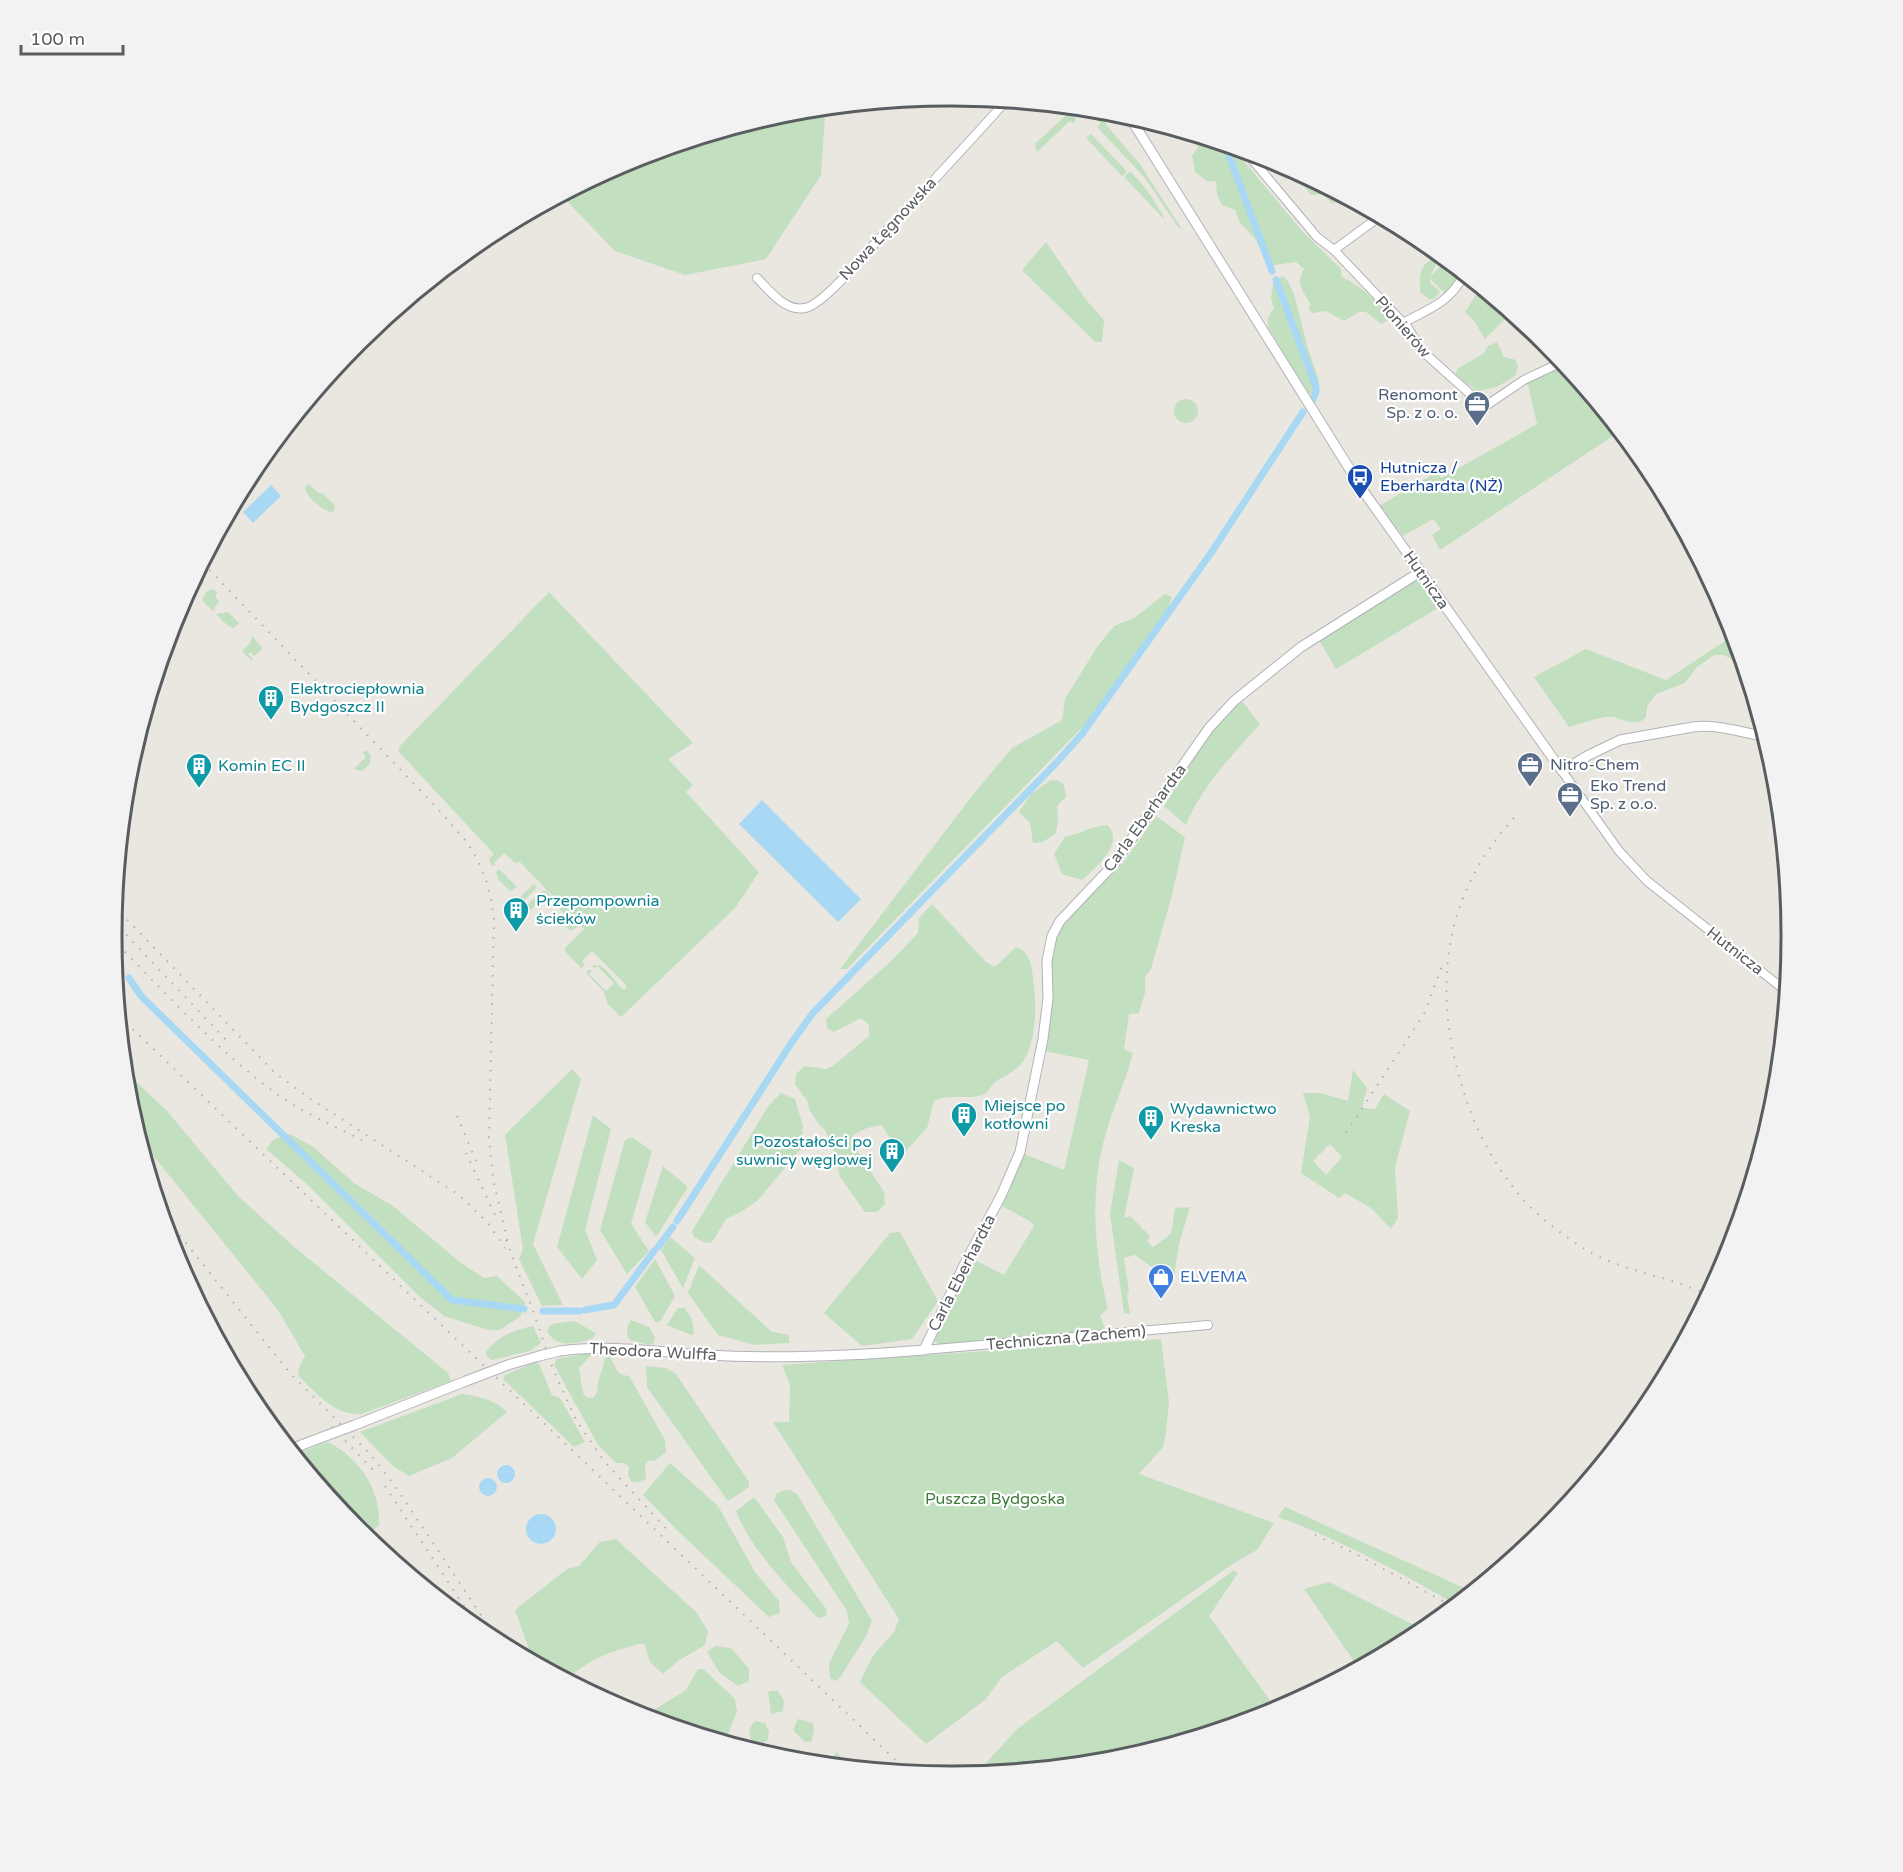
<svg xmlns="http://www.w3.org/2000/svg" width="1903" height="1872" font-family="'Varela Round',sans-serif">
	<rect width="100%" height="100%" fill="#eae7e1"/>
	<path fill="#c2dfc0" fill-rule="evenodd" d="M819 109 825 116 821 175 766 259 685 275 615 251 562 196 630 160 788 112Z
		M1087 109 1099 111 1108 127 1139 163 1182 229 1178 227 1145 178 1097 127 1100 123Z
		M1071 113 1076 119 1074 124 1070 121 1037 152 1035 144 1067 114Z
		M1091 134 1125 169 1126 173 1122 176 1086 138Z
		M1196 137 1233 148 1303 232 1341 269 1342 277C1361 285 1377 303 1392 318L1381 324 1366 312H1359L1344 321 1326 311 1313 313 1309 310 1310 303C1302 290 1296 283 1304 269L1296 262 1275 265 1266 263 1256 240 1240 223 1235 210 1222 205 1217 194 1216 181 1208 182 1195 172 1192 155 1198 148Z
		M1130 171 1147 190 1164 217 1163 218 1124 177Z
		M1299 174 1340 196 1337 201 1332 204 1323 194 1311 195 1297 177Z
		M1046 242 1087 301 1104 320 1102 342H1095L1022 270Z
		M1431 260 1437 262 1430 277 1446 260 1457 269 1455 272 1460 277 1447 295 1429 278 1431 284 1440 292 1434 299H1429L1420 292C1420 279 1418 266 1431 260Z
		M1283 276 1288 281 1294 294 1308 349 1319 381 1318 391 1308 394 1268 327V318L1274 308 1271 299 1273 283Z
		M1480 289 1509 312 1503 321 1485 339 1474 321 1465 312Z
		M1497 342 1504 357 1516 360 1518 368 1515 376 1497 387 1477 391C1469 384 1462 382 1456 374L1457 369 1483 354 1488 346Z
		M1564 364 1619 432 1440 550 1432 535 1441 529 1433 519 1403 536 1379 506 1437 472 1441 478 1537 424 1527 381Z
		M1174 411a12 12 0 1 1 24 0a12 12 0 1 1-24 0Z
		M309 484 319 493H322L335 505 334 511 330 512C320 508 307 498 305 487Z
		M200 575 204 580 203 584 194 593V597H185L193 582Z
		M1418 579 1438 608 1336 669 1319 640Z
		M213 589 217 593 215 597 219 601 213 611 202 600 206 592Z
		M549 592 693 743 668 759 693 785 686 792 759 872 735 908 621 1017 607 1003 604 992 587 974V971L589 969 592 971 589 974 606 991 614 983 597 966 594 968 592 966C604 960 614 982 623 989H626V985L592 951 582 961 585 965 581 968 565 951 566 947 584 929 580 925 571 931 565 926 570 921 557 906 561 905 520 862 515 863 504 853 494 863 496 866 491 865 489 859 494 854 398 751 400 746Z
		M1165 594 1172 597 1168 608 1095 714 847 969H840L975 792 1012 748 1062 720 1065 699 1097 647 1114 626 1134 618Z
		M228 612 239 623 234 628 228 626 216 614Z
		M1734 635 1743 666 1724 655H1714L1696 668 1685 683 1656 694 1647 706 1646 718C1634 727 1626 720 1613 717 1603 715 1580 724 1569 727L1534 677 1586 649 1666 680Z
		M252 636 263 648 254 656 250 652 248 654 252 658V661L242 651 250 643Z
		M1242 701 1260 724C1233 754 1202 786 1186 825L1164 806 1213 728Z
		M366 750 371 756 370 764 362 771 354 769 366 757 363 753Z
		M1051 780 1059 781 1064 785 1066 797 1057 806 1058 818 1056 833 1043 842 1033 843 1030 823 1019 812 1031 794Z
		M1156 816 1185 837 1172 895 1151 969 1145 977V993L1139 1013 1129 1014 1124 1049 1133 1053C1127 1077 1117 1099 1109 1123 1089 1182 1093 1249 1108 1309L1100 1315 1107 1335 938 1344 933 1339 973 1259 1004 1275 1034 1226 1031 1222 1000 1205 1022 1153 1064 1170 1089 1060 1043 1051 1052 1004 1048 956 1061 925 1124 862Z
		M1107 825C1126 842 1096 868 1082 880L1062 874 1054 854 1065 837C1079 834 1092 826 1107 825Z
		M499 869 517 887 510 891 498 879 496 872Z
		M522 871 537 887 522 903 518 899 534 884Z
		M542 891H546L552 897 550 899 546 896 529 911 526 906Z
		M932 904 986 962 995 967 1016 947C1033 953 1032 971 1034 986 1037 1008 1036 1054 1016 1069 1010 1074 1002 1077 996 1081 990 1087 988 1094 979 1096 964 1099 948 1094 934 1101L927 1128 906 1151H898L882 1125 867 1128 853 1135 851 1141 884 1192 885 1204 877 1212H865L840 1177 833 1147 825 1130 818 1123 809 1109 808 1102 795 1084 796 1074 805 1066 826 1069 834 1065 869 1036V1025L861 1018 834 1032 827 1028 826 1019 890 962 918 933 919 918Z
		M572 1069 581 1079 533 1244 563 1305 542 1306 519 1259 523 1249 505 1135Z
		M1353 1070 1367 1088 1362 1108 1375 1109 1384 1094 1410 1111 1395 1167 1398 1218 1391 1229 1371 1208 1345 1193 1339 1198 1301 1173 1310 1117 1303 1093H1320L1348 1101ZM1330 1144 1342 1157 1326 1175 1313 1161Z
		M125 1071 168 1112 238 1196 292 1245 448 1373 451 1381 362 1414C334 1416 316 1393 298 1375L299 1367 305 1356 278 1310 139 1138 128 1100Z
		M781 1093 795 1099 803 1126 801 1149 758 1200 741 1212 726 1219 712 1242 705 1243 694 1237 692 1231 769 1105Z
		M593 1115 611 1129 585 1230 597 1260 582 1279 557 1247Z
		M290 1134 312 1146 354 1183 393 1206 461 1263 484 1278 497 1276 525 1302 520 1317 499 1330H488L444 1316 421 1298 309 1186 266 1149 274 1139Z
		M632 1137 652 1151 631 1224 649 1251 627 1274 600 1230 625 1140Z
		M1119 1160 1134 1168 1124 1218 1130 1216 1150 1236 1147 1241 1153 1247 1171 1234 1175 1208 1190 1207 1179 1244 1173 1283 1135 1255 1124 1258 1129 1292 1127 1295 1130 1314 1124 1313 1110 1214Z
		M663 1166 688 1187 656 1237 645 1222Z
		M900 1232 938 1301 912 1339 862 1346 824 1313 890 1233Z
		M670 1237 695 1258 683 1288 661 1250Z
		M655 1259 675 1296 660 1322H655L635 1287Z
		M699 1265 772 1332 789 1335V1343L755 1345 718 1335 688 1293Z
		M678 1308H685L692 1320 694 1333 691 1335 667 1325Z
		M631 1320 649 1327 655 1338 654 1343 650 1345 630 1340 627 1336 628 1325Z
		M574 1321 596 1333 593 1338C577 1344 554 1349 547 1330L552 1324Z
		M533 1326 541 1343 530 1351 492 1360 487 1357 486 1352C497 1336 515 1330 533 1326Z
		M1161 1339 1169 1402 1166 1432 1163 1447 1139 1474 1274 1523 1257 1550 1234 1563 1083 1668 1057 1641 1002 1677 985 1700 926 1744 860 1682 872 1657 894 1632 899 1619 773 1422H789L790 1385 782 1365Z
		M589 1353 592 1354 579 1368 583 1393 586 1397 593 1398C600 1391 596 1387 599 1379 601 1370 604 1370 604 1359L610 1356C616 1367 616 1375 629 1376L665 1440 666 1452 655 1461 649 1460 645 1465 646 1479 639 1482H632L628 1476 629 1467 623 1463H616L598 1445 554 1365 556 1359Z
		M535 1362 539 1364 552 1395 560 1398 585 1442 574 1447 503 1379 505 1375Z
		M646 1366 666 1368 676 1374 749 1482V1487L730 1500H727L647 1387Z
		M462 1394C480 1397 494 1399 507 1412L452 1458 409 1476 393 1466 360 1432Z
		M328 1442C359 1458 381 1489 379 1525L366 1537 347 1517 309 1464 305 1466 295 1454Z
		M670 1463 718 1506 755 1572 779 1601 780 1613 769 1617 680 1533 643 1495Z
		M785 1490H790L797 1494 872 1621 865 1638 839 1679 835 1681 830 1678 829 1663 849 1624 847 1611 774 1500 777 1493Z
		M754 1497 783 1537 791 1562 827 1610 826 1616 818 1618C790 1589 750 1549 736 1511Z
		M1285 1507 1471 1591 1455 1604C1398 1571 1341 1540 1278 1517Z
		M385 1539 399 1564 377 1546Z
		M616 1539 696 1612 708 1631 705 1645 678 1661 663 1674 650 1662 644 1643C614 1650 591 1658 567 1679L533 1660 515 1610 567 1569 579 1566 600 1542Z
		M1234 1570 1238 1573 1209 1616 1277 1710 1115 1760 976 1774 1017 1729Z
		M1329 1582 1424 1630 1358 1667 1304 1589Z
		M715 1646 731 1648 749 1669V1681L738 1686 719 1672 707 1652Z
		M698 1669H703L735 1699 737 1712 725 1741 644 1716 686 1690Z
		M768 1691H778L784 1701 783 1711 771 1714Z
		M798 1719 813 1723 814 1731 811 1742H805L793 1730Z
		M755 1721 765 1723 769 1731 768 1740 761 1745 751 1742 749 1729Z
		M836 1752 851 1766 829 1764Z"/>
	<path fill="#a8d8f3" d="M271 485 281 496 253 523 243 512Z
		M762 800 861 899 838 922 739 824Z
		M497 1474a9 9 0 1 1 18 0a9 9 0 1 1-18 0Z
		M479 1487a9 9 0 1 1 18 0a9 9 0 1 1-18 0Z
		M526 1529a15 15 0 1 1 30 0a15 15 0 1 1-30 0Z"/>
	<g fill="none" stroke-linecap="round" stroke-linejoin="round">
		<path stroke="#a8d8f3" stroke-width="7" d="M1225 145 1272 271
			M1276 280 1316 387V392L1312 401
			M129 978 141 996 452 1300 524 1309
			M677 1221 790 1045 812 1014 1058 761 1082 734 1211 553 1303 412
			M658 1247 673 1227
			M585 1310 614 1305 654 1251
			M543 1311H579"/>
		<g stroke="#b1b3b7" stroke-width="10">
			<path id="minor" d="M1245 151 1317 237 1334 250 1408 328 1421 350 1478 401 1487 405 1524 380 1562 362
				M1334 250 1379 217
				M757 278C769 290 785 312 805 308 823 305 864 255 878 240 921 194 964 148 1006 101
				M1403 323C1430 308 1448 304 1464 275
				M1562 771 1619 851 1647 881 1786 991
				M924 1350 1208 1325"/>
		</g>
		<g stroke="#b1b3b7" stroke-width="11">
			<path id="tertiary" d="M1129 116 1364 492 1562 771 1587 756 1620 740 1693 727C1717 724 1742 732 1765 737
				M560 1351C609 1344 658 1352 707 1355 779 1359 852 1356 924 1350L967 1259 1001 1196 1020 1152 1043 1039 1048 998 1047 961 1052 936 1060 921 1114 864 1209 728 1234 701 1301 647 1420 572
				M508 1365 539 1356
				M355 1425 466 1381
				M291 1449 328 1435"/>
		</g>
		<use href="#minor" stroke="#fff" stroke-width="8"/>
		<use href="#tertiary" stroke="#fff" stroke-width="9"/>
		<path stroke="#afb0b0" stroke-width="2" stroke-dasharray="1.5 8" stroke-linecap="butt" d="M203 563 437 808 467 842 477 859 486 880 491 899 494 919 489 1138 493 1179 509 1247
			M1514 818C1443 895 1432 988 1462 1086 1474 1127 1493 1164 1521 1197 1537 1216 1560 1233 1580 1246 1607 1264 1639 1271 1669 1280 1682 1284 1695 1290 1708 1294
			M114 906 275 1073 309 1098 459 1195 488 1223 505 1248
			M113 921 230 1044
			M112 938C163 991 215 1048 274 1092 301 1112 332 1125 362 1140
			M119 1016 908 1772
			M457 1116 476 1161
			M1346 1133 1424 1014 1442 966
			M466 1153 495 1215
			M162 1213 289 1372 371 1455 395 1486 499 1642
			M506 1240 532 1308 553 1369 576 1420 604 1461 671 1534
			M332 1427 377 1474
			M385 1486 479 1629
			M1315 1535 1354 1553 1452 1606"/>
		<g stroke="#b1b3b7" stroke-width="11" stroke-linecap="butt">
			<path id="tertiary-bridge" d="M539 1356 560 1351
				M466 1381 508 1365
				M328 1435 355 1425"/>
		</g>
		<use href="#tertiary-bridge" stroke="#fff" stroke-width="9"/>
	</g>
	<defs>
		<g id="office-pin" transform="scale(1.35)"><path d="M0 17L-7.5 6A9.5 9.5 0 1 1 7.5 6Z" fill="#5c6f8a" stroke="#fff"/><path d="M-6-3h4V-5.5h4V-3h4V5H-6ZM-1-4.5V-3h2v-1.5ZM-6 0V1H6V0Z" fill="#fff"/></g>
		<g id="bus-pin" transform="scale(1.35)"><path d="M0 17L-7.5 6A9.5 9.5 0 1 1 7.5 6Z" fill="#1a4fb4" stroke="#fff"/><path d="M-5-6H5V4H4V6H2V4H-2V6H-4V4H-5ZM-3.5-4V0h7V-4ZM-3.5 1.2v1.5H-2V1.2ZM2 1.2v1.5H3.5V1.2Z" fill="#fff"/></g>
		<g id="building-pin" transform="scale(1.35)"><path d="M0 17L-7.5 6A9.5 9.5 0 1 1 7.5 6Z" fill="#0f9aa8" stroke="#fff"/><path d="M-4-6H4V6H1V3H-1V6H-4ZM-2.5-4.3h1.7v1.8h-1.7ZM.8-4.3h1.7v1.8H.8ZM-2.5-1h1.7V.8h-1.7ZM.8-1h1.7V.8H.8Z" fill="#fff"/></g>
		<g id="shop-pin" transform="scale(1.35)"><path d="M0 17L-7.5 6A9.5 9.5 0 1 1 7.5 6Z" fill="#3f7fe0" stroke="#fff"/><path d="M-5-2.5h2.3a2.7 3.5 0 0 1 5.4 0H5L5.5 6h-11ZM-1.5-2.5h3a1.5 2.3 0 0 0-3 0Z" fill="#fff"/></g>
	</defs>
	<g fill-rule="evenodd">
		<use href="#office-pin" x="1477" y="404"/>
		<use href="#bus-pin" x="1360" y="477"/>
		<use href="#building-pin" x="271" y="698"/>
		<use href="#office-pin" x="1530" y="765"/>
		<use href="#building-pin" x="199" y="766"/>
		<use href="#office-pin" x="1570" y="795"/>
		<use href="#building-pin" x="516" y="910"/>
		<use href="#building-pin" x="964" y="1115"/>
		<use href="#building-pin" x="1151" y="1118"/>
		<use href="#building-pin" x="892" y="1151"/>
		<use href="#shop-pin" x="1161" y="1277"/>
	</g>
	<g text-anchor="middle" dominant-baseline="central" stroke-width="4.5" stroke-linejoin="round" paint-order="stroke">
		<g font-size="16" fill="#595d60" stroke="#fff">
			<text transform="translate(888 229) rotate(-47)">Nowa Łęgnowska</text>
			<text transform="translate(1403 327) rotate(49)">Pionierów</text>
			<text transform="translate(1426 580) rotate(55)">Hutnicza</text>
			<text transform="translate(1145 818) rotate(-54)">Carla Eberhardta</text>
			<text transform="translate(1735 951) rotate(38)">Hutnicza</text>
			<text transform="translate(962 1273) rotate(-63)">Carla Eberhardta</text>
			<text transform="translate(1066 1338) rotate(-5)">Techniczna (Zachem)</text>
			<text transform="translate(653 1352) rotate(3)">Theodora Wulffa</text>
		</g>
		<g font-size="16" fill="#4e5e75" stroke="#fff" text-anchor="start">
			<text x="1458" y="395" text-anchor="end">Renomont<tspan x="1458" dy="18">Sp. z o. o.</tspan></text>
			<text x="1550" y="765">Nitro-Chem</text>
			<text x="1590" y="786">Eko Trend<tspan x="1590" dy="18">Sp. z o.o.</tspan></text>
		</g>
		<g font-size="16" fill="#164399" stroke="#fff" text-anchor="start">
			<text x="1380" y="468">Hutnicza /<tspan x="1380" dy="18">Eberhardta (NŻ)</tspan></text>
		</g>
		<g font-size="16" fill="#0d838f" stroke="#fff" text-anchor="start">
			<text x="290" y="689">Elektrociepłownia<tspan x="290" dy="18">Bydgoszcz II</tspan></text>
			<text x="218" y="766">Komin EC II</text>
			<text x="536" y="901">Przepompownia<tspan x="536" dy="18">ścieków</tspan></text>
			<text x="984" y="1106">Miejsce po<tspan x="984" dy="18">kotłowni</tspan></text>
			<text x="1170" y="1109">Wydawnictwo<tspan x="1170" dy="18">Kreska</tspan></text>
			<text x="872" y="1142" text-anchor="end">Pozostałości po<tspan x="872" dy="18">suwnicy węglowej</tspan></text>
		</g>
		<g font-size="16" fill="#366cbe" stroke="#fff" text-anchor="start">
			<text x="1180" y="1277">ELVEMA</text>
		</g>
		<g font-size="16" fill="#3f7a3d" stroke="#fff">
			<text x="995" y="1499">Puszcza Bydgoska</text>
		</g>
	</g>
	<path d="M0 0H1903V1872H0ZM951 106H952A829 829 0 0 1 1781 935V937A829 829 0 0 1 952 1766H951A829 829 0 0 1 122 937V935A829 829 0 0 1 951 106Z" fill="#f2f2f2" fill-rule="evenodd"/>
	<path fill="none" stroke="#595d60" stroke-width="3" d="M951 106H952A829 829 0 0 1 1781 935V937A829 829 0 0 1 952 1766H951A829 829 0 0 1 122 937V935A829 829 0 0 1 951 106Z"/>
	<path d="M21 45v9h102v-9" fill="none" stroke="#595d60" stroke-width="3"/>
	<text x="30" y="45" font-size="18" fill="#595d60" stroke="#ffffff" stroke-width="4.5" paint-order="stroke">100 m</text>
</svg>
